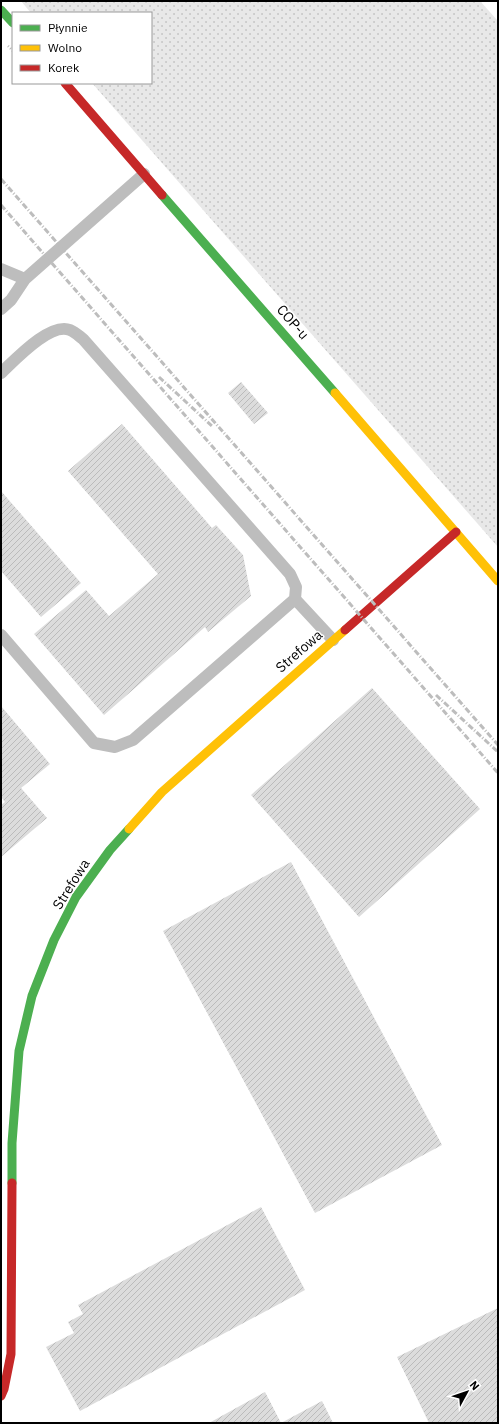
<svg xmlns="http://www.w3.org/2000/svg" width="499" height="1424" font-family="'IBM Plex Sans',sans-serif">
	<defs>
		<pattern id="grass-dots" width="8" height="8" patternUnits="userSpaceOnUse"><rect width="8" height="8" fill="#e8e8e8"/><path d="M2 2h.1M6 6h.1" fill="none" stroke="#c5c5c5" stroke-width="1.8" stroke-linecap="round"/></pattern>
		<pattern id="building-hatch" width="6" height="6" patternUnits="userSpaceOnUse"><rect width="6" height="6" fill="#dcdcdc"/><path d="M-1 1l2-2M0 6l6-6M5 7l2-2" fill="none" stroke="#bbb"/></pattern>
	</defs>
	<rect width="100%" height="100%" fill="#fff"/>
	<path fill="url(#grass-dots)" d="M21 1H480L498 21V547L92 83H151V13H31Z"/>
	<path fill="url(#building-hatch)" d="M241 382 268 413 254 424 228 393Z
		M122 424 212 528 216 525 243 555 251 596 208 632 205 627 104 715 34 634 86 590 109 616 158 574 68 471Z
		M1 491 81 583 41 617 1 571Z
		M372 688 480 809 359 917 251 795Z
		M1 706 50 764 21 788 47 818 1 857V805L5 802 1 797Z
		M291 862 442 1145 315 1213 163 931Z
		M261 1207 305 1290 80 1411 46 1347 74 1333 68 1322 83 1314 78 1305Z
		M498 1308V1423H429L397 1357Z
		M265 1392 281 1423 322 1401 333 1423H209Z"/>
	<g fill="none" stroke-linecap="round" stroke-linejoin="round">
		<path stroke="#b8b8b8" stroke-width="2.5" stroke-dasharray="1 2" stroke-linecap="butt" d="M8 46 13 51"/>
		<path stroke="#bdbdbd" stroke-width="12" d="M1 269 25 279
			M1 309 11 300 25 279 144 174
			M1 373C15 360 50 322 70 330 75 332 79 336 83 339L290 574 296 587 295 599 133 740 115 747 94 743 1 635
			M295 599 333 640"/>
		<path stroke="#4caf50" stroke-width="9" d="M1 10 13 23
			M162 195 335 393
			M12 1183V1143L19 1051 32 996 54 940 76 897 110 850 129 829"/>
		<path stroke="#ffc107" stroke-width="9" d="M335 393 498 581
			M129 829 162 792 345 630"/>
		<path stroke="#c62828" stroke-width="9" d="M65 83 162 195
			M345 630 456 532
			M1 1396 4 1389 11 1354 12 1183"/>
		<path stroke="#bdbdbd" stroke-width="3" stroke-dasharray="6 2 1 2" stroke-linecap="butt" d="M1 179 498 745
			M1 205 498 773
			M159 377 213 427
			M436 695 498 752"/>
	</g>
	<g text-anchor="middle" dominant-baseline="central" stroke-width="3" stroke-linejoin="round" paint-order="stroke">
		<g font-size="14" fill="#000" stroke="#fff">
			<text transform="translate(293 322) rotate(49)">COP-u</text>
			<text transform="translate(299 651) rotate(-41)">Strefowa</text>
			<text transform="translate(71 884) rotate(-58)">Strefowa</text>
		</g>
	</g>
	<rect width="499" height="1424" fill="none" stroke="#000000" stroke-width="4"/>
	<rect x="12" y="12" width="140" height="72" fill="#ffffff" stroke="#999999"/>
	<rect x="20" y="25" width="20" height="6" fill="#4caf50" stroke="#999999"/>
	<text x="48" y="32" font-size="12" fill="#000000">Płynnie</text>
	<rect x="20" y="45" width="20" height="6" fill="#ffc107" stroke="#999999"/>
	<text x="48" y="52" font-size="12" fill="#000000">Wolno</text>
	<rect x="20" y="65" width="20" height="6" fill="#c62828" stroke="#999999"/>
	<text x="48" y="72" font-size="12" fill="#000000">Korek</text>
	<g transform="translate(467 1392) rotate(50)" stroke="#ffffff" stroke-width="3" paint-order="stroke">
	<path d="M0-3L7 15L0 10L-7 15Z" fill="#000000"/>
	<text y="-6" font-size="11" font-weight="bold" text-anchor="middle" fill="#000000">N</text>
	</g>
</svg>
